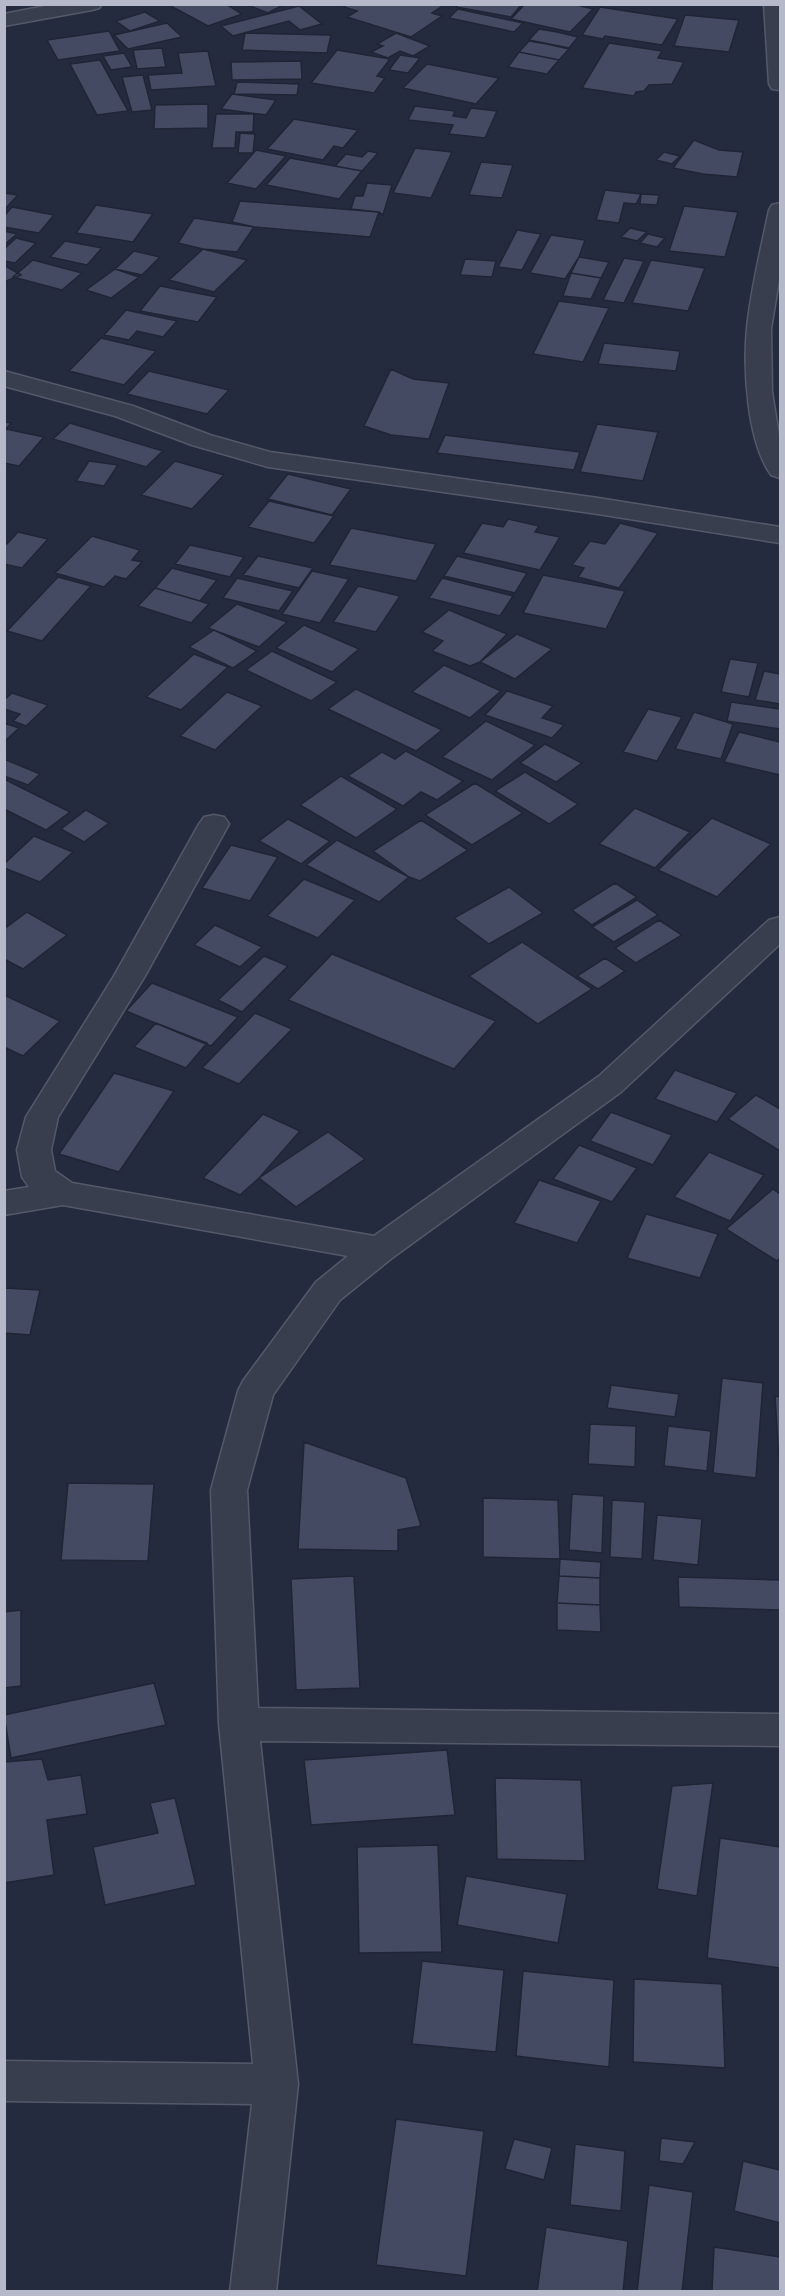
<svg xmlns="http://www.w3.org/2000/svg" width="785" height="2296" font-family="Commissioner,sans-serif">
	<rect width="100%" height="100%" fill="#252b3f"/>
	<path fill="#444a61" stroke="#202536" stroke-width="1.5" d="M167 4H226L242 14 208 26Z
		M245 4H285L268 13Z
		M347 4H442L444 5 432 13 442 16 411 37 347 17 357 11 344 7Z
		M459 4H522L511 17 456 7Z
		M525 4H573L593 9 570 32 511 19Z
		M299 6 322 24 300 30 289 21 233 36 221 26Z
		M600 7 678 19 662 45 605 36 603 39 582 35Z
		M458 9 523 23 514 32 449 18Z
		M145 12 160 21 130 31 116 21Z
		M685 15 739 20 729 52 674 46Z
		M167 23 182 37 128 49 114 35Z
		M539 29 557 32 578 37 569 48 529 40Z
		M109 31 120 51 58 60 47 40Z
		M245 33 331 35 327 53 242 50Z
		M396 33 430 46 413 56 400 51 388 58 371 52 383 46 377 44Z
		M529 41 547 44 569 49 559 60 519 52Z
		M609 43 662 51 658 58 684 62 672 84 649 85 644 91 636 92 634 96 582 88Z
		M162 48 166 67 137 69 133 50Z
		M337 50 390 59 377 76 385 78 374 93 311 83Z
		M208 51 216 86 151 90 148 75 182 73 178 53Z
		M519 52 559 60 547 74 508 67Z
		M124 53 132 67 111 70 103 56Z
		M400 55 420 58 408 73 389 70Z
		M100 60 128 111 97 115 70 64Z
		M301 61 302 79 232 80 231 62Z
		M427 64 499 78 476 104 403 88Z
		M143 75 152 110 132 112 122 77Z
		M237 82 299 84 297 95 234 94Z
		M232 94 276 100 266 115 221 109Z
		M208 104V128L154 129 155 105Z
		M415 106 455 111 453 116 466 118 471 108 497 111 485 138 449 134 453 125 408 120Z
		M216 114H254L253 132H236L235 148H212Z
		M294 119 358 130 343 148 334 146 323 160 267 149Z
		M240 133 255 134 253 153H238Z
		M694 140 719 150 743 152 737 177 703 174 673 168Z
		M415 148 452 152 431 198 393 193Z
		M256 150 286 156 256 189 227 183Z
		M368 151 378 153 362 171 335 166 346 154 362 157Z
		M664 152 680 156 672 164 656 160Z
		M290 158 362 171 339 199 266 185Z
		M481 162 513 165 502 198 469 195Z
		M367 183 392 185 383 215 379 212 351 209 355 196H363Z
		M605 190 641 194 636 204 624 203 619 223 596 220Z
		M4 193 18 195 4 210Z
		M641 194 659 195 657 205 640 204Z
		M240 201 379 212 370 237 254 227 232 222Z
		M96 205 153 214 133 242 76 233Z
		M684 206 738 212 725 257 669 251Z
		M12 207 54 215 39 233 4 227V216Z
		M194 218 254 227 237 252 203 249 178 243Z
		M630 228 647 232 637 241 621 237Z
		M517 230 541 234 522 270 498 267Z
		M4 231 17 234 4 245Z
		M648 234 665 238 657 247 640 243Z
		M551 235 585 240 579 257 565 279 530 273Z
		M16 238 36 243 15 263 4 261V249Z
		M65 241 102 248 87 265 50 257Z
		M203 249 247 260 214 292 169 280Z
		M134 251 160 257 142 275 115 269Z
		M579 257 609 262 601 278 571 273Z
		M624 258 644 261 624 303 603 300Z
		M465 259 496 261 492 277 460 275Z
		M33 260 82 273 62 290 13 277Z
		M651 260 705 268 688 311 632 303Z
		M4 265 21 275 4 282Z
		M115 269 139 277 111 298 86 290Z
		M571 273 601 278 591 299 563 296Z
		M160 286 217 297 198 322 140 311Z
		M559 301 609 308 583 362 533 354Z
		M126 310 177 321 163 337 137 331 129 340 104 335Z
		M101 338 156 351 124 385 69 371Z
		M604 343 680 351 676 371 598 364Z
		M391 369 413 379 449 383 429 439 391 435 364 426Z
		M149 371 229 390 207 414 127 394Z
		M4 422 11 423 6 429 44 437 19 466 4 463Z
		M70 423 163 451 146 467 53 439Z
		M597 424 658 432 643 481 580 472Z
		M445 435 580 452 574 470 437 453Z
		M89 461 118 465 104 486 76 481Z
		M175 461 224 475 192 509 141 495Z
		M288 474 351 489 332 515 268 499Z
		M269 501 334 516 314 543 248 527Z
		M508 519 539 526 535 532 560 537 540 570 463 553 482 523 503 527Z
		M620 523 658 533 619 588 578 577 584 568 572 565 590 541 605 544Z
		M351 528 436 544 416 581 329 565Z
		M18 532 48 539 22 568 4 564V543L7 544Z
		M92 536 140 550 132 560 142 562 126 579 115 576 104 587 55 573Z
		M190 545 244 557 230 577 175 564Z
		M258 556 313 568 299 588 243 575Z
		M457 556 527 573 515 593 444 576Z
		M172 568 217 580 200 601 155 588Z
		M312 571 349 579 320 623 282 614Z
		M543 575 625 591 606 629 523 613Z
		M58 577 91 586 42 641 7 631Z
		M237 578 293 591 279 611 223 598Z
		M442 578 513 596 500 616 429 598Z
		M358 586 400 596 376 632 333 622Z
		M155 588 200 601 209 604 191 623 138 606Z
		M237 604 287 622 259 647 208 628Z
		M449 610 507 634 480 662 470 666 432 651 443 641 422 632Z
		M304 625 359 649 332 672 276 648Z
		M214 630 257 651 233 668 189 647Z
		M517 634 552 649 515 679 480 662Z
		M272 651 337 682 311 701 246 670Z
		M194 654 228 667 181 710 146 697Z
		M730 659 758 663 749 697 721 692Z
		M444 665 501 691 470 718 412 692Z
		M764 671 780 674V704L755 700Z
		M356 689 442 730 416 751 328 709Z
		M507 691 553 706 542 718 564 725 552 738 485 715Z
		M227 692 262 706 215 750 180 736Z
		M12 693 48 705 26 726 13 721 20 714 4 709V700Z
		M731 702 780 709V729L727 721Z
		M648 709 682 717 657 761 623 752Z
		M694 712 733 724 721 759 675 749Z
		M486 721 535 745 492 780 442 757Z
		M4 723 19 728 4 742Z
		M739 732 780 742V775L724 762Z
		M545 744 582 763 556 782 520 763Z
		M406 751 463 781 437 800 421 792 403 806 348 776 382 752 395 759Z
		M4 759 40 774 28 785 4 776Z
		M525 772 578 804 549 824 495 791Z
		M341 776 397 809 356 838 300 805Z
		M4 779 70 812 46 830 4 809Z
		M475 783 523 813 472 845 425 815Z
		M635 808 690 832 655 868 599 844Z
		M86 810 109 823 84 842 61 829Z
		M712 818 771 844 717 897 658 870Z
		M288 819 330 841 301 864 259 841Z
		M421 820 468 850 420 881 409 877 373 851Z
		M34 836 73 852 40 882 4 868V864Z
		M337 840 409 877 379 902 306 865Z
		M231 845 278 857 250 901 202 888Z
		M304 879 355 900 318 938 267 916Z
		M615 883 637 897 592 925 572 910Z
		M509 887 543 913 489 944 454 918Z
		M637 900 658 915 614 942 592 927Z
		M27 912 67 935 23 969 4 959V929Z
		M659 920 682 935 636 963 615 948Z
		M215 925 262 947 240 967 194 945Z
		M522 942 592 989 538 1024 469 976Z
		M332 954 496 1021 454 1069 288 1000Z
		M264 956 288 966 242 1012 218 1000Z
		M605 958 625 971 598 989 577 976Z
		M152 983 238 1017 211 1046 126 1011Z
		M4 995 60 1021 23 1056 4 1047Z
		M255 1013 292 1029 239 1084 202 1068Z
		M156 1023 207 1043 186 1068 134 1047Z
		M675 1070 737 1093 717 1122 655 1099Z
		M114 1073 174 1091 119 1172 59 1154Z
		M756 1095 780 1109V1151L728 1119Z
		M611 1112 672 1135 653 1165 590 1141Z
		M263 1114 300 1131 259 1178 240 1195 203 1178Z
		M328 1132 365 1159 296 1207 259 1178Z
		M579 1145 637 1168 612 1202 553 1179Z
		M709 1152 764 1175 730 1221 674 1197Z
		M539 1180 601 1201 577 1243 514 1223Z
		M773 1189 780 1194V1258L777 1261 726 1229Z
		M646 1214 718 1234 700 1278 627 1258Z
		M4 1288 40 1290 30 1335 4 1333Z
		M722 1378 763 1383 756 1478 713 1473Z
		M611 1385 679 1394 675 1417 607 1408Z
		M775 1396 780 1397V1477Z
		M590 1424 636 1426 635 1467 588 1464Z
		M668 1426 711 1431 707 1471 664 1466Z
		M304 1442 406 1478 421 1526 398 1530V1551L298 1549Z
		M68 1483 154 1484 148 1561 61 1560Z
		M572 1494 604 1496 602 1553 569 1550Z
		M483 1498 558 1500 560 1559 483 1557Z
		M612 1500 645 1502 642 1559 610 1557Z
		M657 1515 702 1519 698 1565 653 1560Z
		M560 1559 601 1562 600 1578 559 1576Z
		M354 1576 360 1688 296 1690 291 1579Z
		M559 1576 600 1578V1605L557 1603Z
		M678 1577 780 1580V1610L679 1607Z
		M557 1603 600 1605 601 1632 557 1630Z
		M21 1610V1686L4 1688V1612Z
		M154 1683 166 1725 11 1758 4 1715Z
		M447 1750 455 1815 311 1825 304 1760Z
		M42 1759 48 1780 81 1775 87 1814 47 1820 54 1875 4 1883V1762Z
		M495 1778 581 1780 585 1861 497 1859Z
		M713 1783 697 1896 657 1889 672 1786Z
		M175 1798 196 1885 105 1905 93 1847 158 1833 150 1803Z
		M720 1838 780 1847V1968L707 1958Z
		M438 1845 442 1952 359 1953 357 1847Z
		M466 1876 567 1894 558 1943 457 1925Z
		M422 1961 504 1970 496 2052 412 2044Z
		M523 1971 614 1980 609 2067 516 2056Z
		M634 1979 722 1984 725 2068 633 2062Z
		M396 2119 484 2131 466 2276 376 2265Z
		M661 2138 695 2142 683 2164 659 2161Z
		M514 2139 552 2148 544 2180 505 2169Z
		M575 2144 625 2151 621 2211 570 2205Z
		M743 2161 780 2170V2223L734 2211Z
		M649 2185 693 2192 682 2292H637Z
		M546 2227 628 2241 623 2292H537Z
		M714 2247 780 2257V2292H712Z"/>
	<g fill="none" stroke-linecap="round" stroke-linejoin="round">
		<g stroke="#54596a" stroke-width="3">
			<path id="minor" d="M55 4H102L99 8 92 10 4 26V14Z
				M764 4H780V90L772 89 769 84Z
				M780 203V274L771 329 772 392 780 441V478L771 475C747 441 743 369 747 328 751 288 761 249 769 210L772 205Z
				M4 371 133 406 210 435 270 452 598 498 780 527V543L598 514 268 467 192 445 115 416 4 386Z
				M214 815 224 817 229 824 145 976 58 1117 51 1150 55 1171 72 1183 374 1236 599 1076 769 920 780 917V944L621 1092 392 1258 340 1300 273 1395 247 1490 258 1708 780 1714V1746L260 1741 298 2084 276 2292H230L252 2104 4 2101V2061L253 2064 219 1724 211 1490 238 1391 243 1381 316 1282 348 1256 63 1205 4 1215V1191L29 1187 22 1177 17 1150 26 1117 114 976 199 824 204 817Z"/>
		</g>
		<use href="#minor" fill="#393e4f" fill-rule="evenodd"/>
	</g>
	<rect width="785" height="2296" fill="none" stroke="#b5b9ca" stroke-width="12"/>
</svg>
